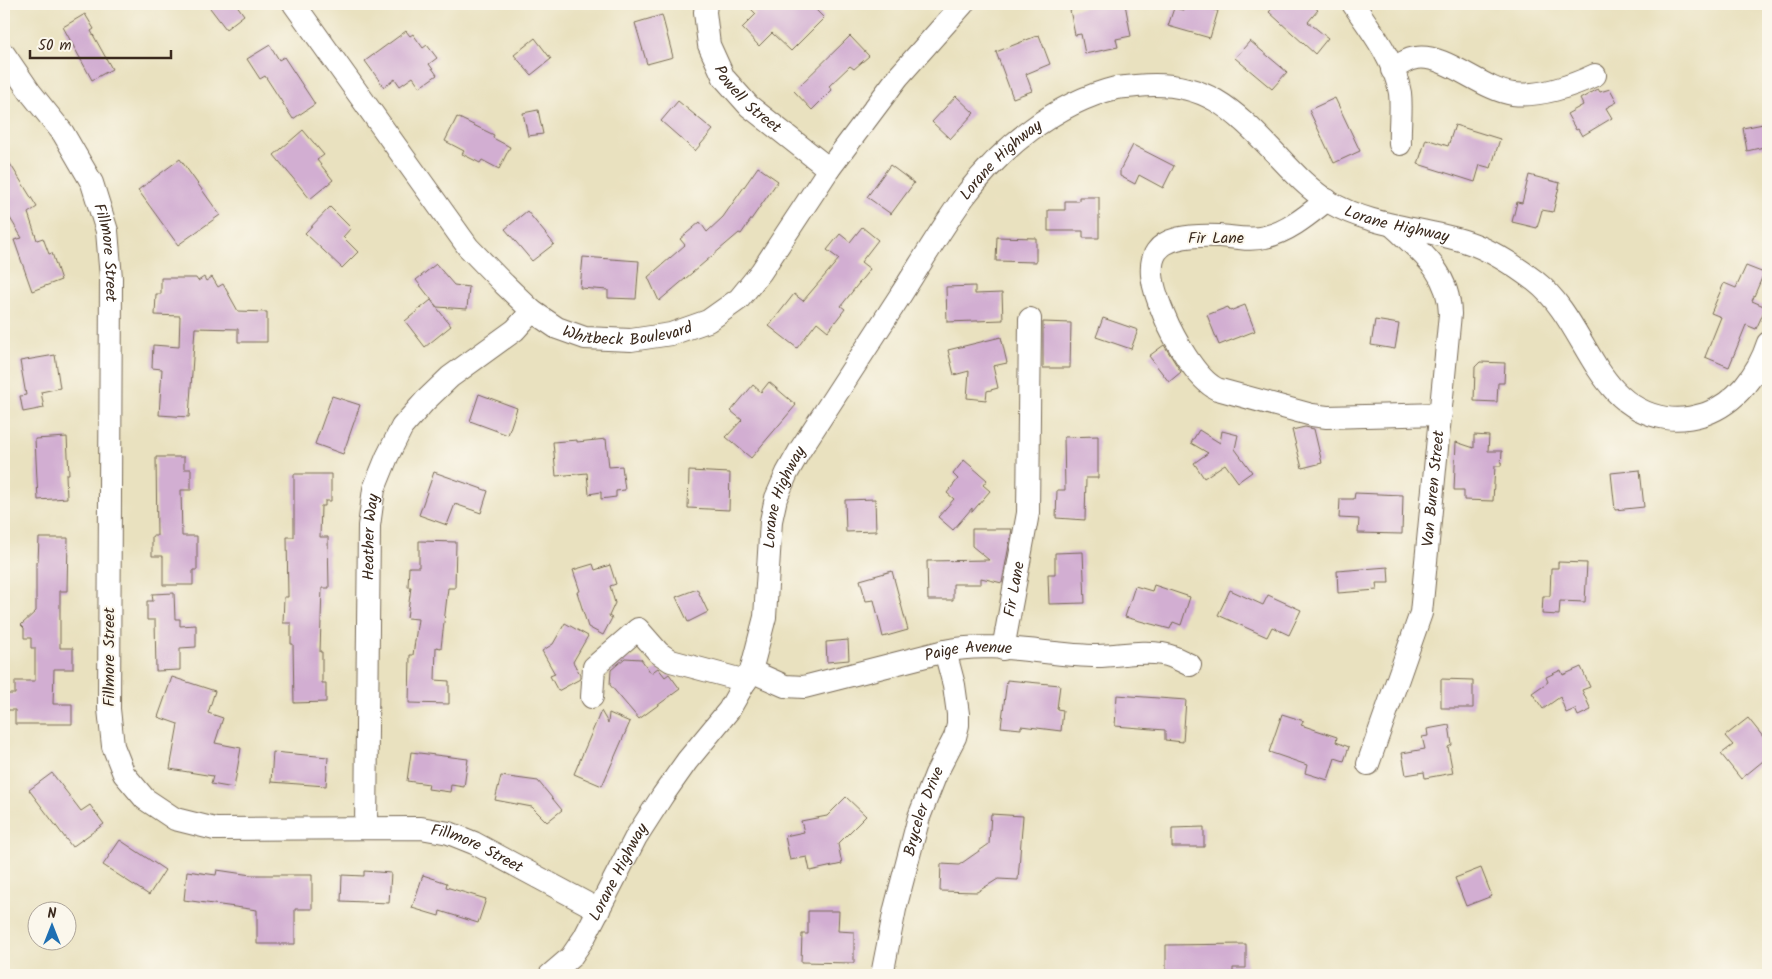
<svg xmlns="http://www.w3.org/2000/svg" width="1772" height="979" font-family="Kalam,sans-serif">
	<rect width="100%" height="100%" fill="#fbf7ec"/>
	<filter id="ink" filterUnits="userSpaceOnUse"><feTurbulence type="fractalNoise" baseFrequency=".02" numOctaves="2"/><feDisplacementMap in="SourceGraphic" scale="10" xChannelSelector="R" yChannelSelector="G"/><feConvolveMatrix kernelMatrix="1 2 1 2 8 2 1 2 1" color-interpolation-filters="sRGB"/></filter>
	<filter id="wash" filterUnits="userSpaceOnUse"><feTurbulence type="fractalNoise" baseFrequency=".0096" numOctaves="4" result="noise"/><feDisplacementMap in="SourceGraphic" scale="20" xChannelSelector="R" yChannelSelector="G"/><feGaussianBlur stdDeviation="1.12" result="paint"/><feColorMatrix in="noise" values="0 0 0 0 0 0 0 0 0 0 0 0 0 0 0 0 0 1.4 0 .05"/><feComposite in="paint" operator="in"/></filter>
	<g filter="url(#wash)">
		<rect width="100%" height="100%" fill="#e9e1bf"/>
		<g id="blocks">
			<path fill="#d2aed2" d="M207 4H236L244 15 226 29Z
				M746 4H810L824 18 791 51 772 33 759 46 742 28 756 14Z
				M1105 4H1125L1131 36 1116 39 1118 47 1085 54 1081 34 1075 35 1070 10Z
				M1185 4H1204L1203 7 1218 11 1210 38 1168 26 1174 8 1183 10Z
				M1276 4H1310L1318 10 1308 22 1328 38 1315 54 1269 12Z
				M85 14 94 29 91 31 112 69 92 80 63 27Z
				M662 15 673 57 647 64 635 23Z
				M406 31 410 36 413 34 423 48 427 45 437 58 429 64 437 75 420 87 413 77 400 86 395 79 384 87 365 61Z
				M1039 35 1050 64 1026 74 1032 91 1013 98 996 52Z
				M850 36 869 56 854 69 850 66 829 86 832 90 812 110 794 91Z
				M535 38 551 59 531 75 514 55Z
				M1250 41 1287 72 1272 89 1235 58Z
				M270 45 279 60 284 57 315 104 293 119 265 76 260 79 247 59Z
				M1598 89 1600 92 1610 89 1617 102 1606 108 1612 118 1582 136 1578 129 1576 130 1567 114 1583 105 1580 99Z
				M956 96 974 113 950 139 932 122Z
				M1335 98 1360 151 1334 163 1309 110Z
				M678 101 713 130 695 151 661 121Z
				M538 110 543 134 528 136 523 113Z
				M457 117 494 135 493 138 510 147 499 169 482 160 480 163 462 154 464 151 445 141Z
				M1768 123V146L1747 151 1743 128Z
				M1455 125 1500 139 1491 168 1480 165 1475 182 1418 164 1426 139 1448 146Z
				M303 130 324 155 317 160 333 180 310 199 274 155Z
				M1133 145 1174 166 1163 188 1139 175 1135 184 1120 176V170Z
				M4 154 37 207 28 213 37 240 43 238 49 254 52 253 61 280 32 291 14 240 22 238 4 208Z
				M180 159 220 215 178 245 138 190Z
				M890 165 914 183 891 214 867 197Z
				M758 167 778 181 741 234 739 233 659 301 648 277 685 245 680 239 700 222 707 232 723 217Z
				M1529 175 1560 183 1553 212 1542 210 1537 228 1512 222 1517 202 1522 203Z
				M1079 197H1099V238H1083V231H1048V210H1065V201H1079Z
				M330 207 351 228 343 237 358 252 342 268 305 233Z
				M527 211 554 244 532 261 505 229Z
				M862 227 878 240 861 262 870 269 841 306 845 309 828 331 817 322 797 348 769 326 794 294 803 301 839 259 827 250 840 234 850 242Z
				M997 237 1036 238V262L996 261Z
				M583 257 639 261 636 299 608 298V290L580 288Z
				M436 264 454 285 469 287 467 309 437 307 416 280Z
				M1746 266 1764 273 1752 301 1766 307 1756 329 1746 325 1729 367 1705 357 1721 317 1711 313 1724 283 1736 288Z
				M204 277 206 281 212 277 218 287 223 284 238 311 267 312V342H238V329L195 328 189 417 159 415 162 369 152 368 153 345 179 347 180 316 155 315 156 294H161V278H196L198 281Z
				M975 286V294L1002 293 1003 320 947 322 946 287Z
				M431 300 451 326 425 347 405 321Z
				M1245 305 1255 331 1219 345 1207 315 1228 307 1230 311Z
				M1103 318 1138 330 1131 349 1096 337Z
				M1375 320 1399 324 1395 349 1371 345Z
				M1043 322 1071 323 1070 368H1043Z
				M1001 337 1007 363 993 366 998 388 987 391 986 400 967 398 969 371 954 375 948 350Z
				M1164 345 1181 372 1169 382 1149 356Z
				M55 355 60 388 41 392 44 408 23 412 20 396 26 395 20 361Z
				M1480 362 1505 363 1504 383H1498L1497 402 1474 401 1475 367Z
				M769 382 796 405 751 458 726 437 742 420 731 411 753 385 761 392Z
				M479 394 517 408 508 435 470 421Z
				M332 396 360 405 343 454 315 444Z
				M1305 427 1314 429 1322 463 1302 468 1292 430Z
				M1199 430 1220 443 1222 431 1238 435 1235 449 1252 472 1238 482 1225 464 1204 478 1194 463 1208 453 1191 443Z
				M1474 435 1489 436 1488 451H1502L1501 466H1495L1493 501 1464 500V490H1454L1456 442 1474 448Z
				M1098 436V478H1086L1085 520 1056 518 1057 490H1065L1064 437Z
				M67 437 69 474H66L67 498 38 500 35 439Z
				M606 439 609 467 622 466 625 490 616 491V497L601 499V492L589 494 587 473 556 476 553 442 577 440V442Z
				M156 457H184V469H191V490H181L182 536H197V570H193V585H163V556H152V536H157Z
				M964 460 987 480 983 485 990 491 972 512V508L953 530 938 517 954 499 947 493 958 479 953 474Z
				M1640 470 1644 507 1615 510 1611 473Z
				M689 471 730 473 729 510 688 508Z
				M434 472 488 491 481 513 455 504 447 525 419 515Z
				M294 474H331V501H325V506H321L320 537H328L329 588H322L320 652H322V683H326V702L294 703 293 644H291V623H283L284 597H288L287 537H294Z
				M1355 493 1403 495 1402 534 1358 533 1359 519 1339 518 1340 499H1354Z
				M875 499 876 531 846 532 845 500Z
				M972 529H1012L1002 583 981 578V584H953V600H928L927 561 989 560 972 546Z
				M39 538H68L67 591H60V648H73V669H54L53 704H72V724H15V710H4V694H15V681H35V648H31V638H24V628L21 625 36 611V562H38Z
				M419 541 456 542 455 588H448L441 648 436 647 435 680 449 681V704L409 703 410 655H413L418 619 407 618 411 587H408L409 567H419Z
				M1083 552 1085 603 1049 604 1048 574H1055V553Z
				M1558 562 1587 563 1585 602 1560 601 1559 615 1542 614 1543 596H1550L1551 568H1558Z
				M593 564 595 570 610 565 616 584 610 586 615 603 609 616 612 618 603 635 588 627 577 592 580 591 573 570Z
				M1388 567 1389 583H1376L1377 590 1338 593 1337 571Z
				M892 571 908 630 883 637 874 600 866 601 860 580Z
				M1154 585 1190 597 1181 625 1173 622 1170 629 1125 617 1135 586 1152 591Z
				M697 589 708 612 688 622 676 597Z
				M1230 590 1263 605 1268 595 1301 610 1289 635 1272 627 1267 637 1218 615Z
				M174 593 175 619H180V626L196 625V647L180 648V670L156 671 155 620H147V601H153L152 594Z
				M565 623 588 636 573 662 580 674V679L558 691 550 676 555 674 542 651 553 644Z
				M848 640 849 660 827 662 826 642Z
				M625 658 641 659 651 673 658 668 665 677 669 674 680 689 639 719 610 685 611 670Z
				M1581 667 1590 687 1582 690 1591 710 1578 716 1575 709 1566 713 1560 697 1543 709 1532 693 1548 682 1546 677 1561 670 1563 675Z
				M172 677 215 691 208 713 223 718 215 743 241 748 234 788 211 784 213 776 170 769 178 724 158 717Z
				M1441 679 1473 680V708H1441Z
				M1007 680 1060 685 1057 709 1063 710 1061 731 1021 726V729L1001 727Z
				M1117 695 1186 700 1183 742 1165 740V730L1115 726Z
				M601 711 608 723 609 713 630 722 602 786 574 774Z
				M1282 714 1304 721 1301 725 1337 737 1336 742 1349 747 1344 761 1335 758 1328 780 1305 773 1307 765 1269 752Z
				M1748 718 1768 743V757L1741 779 1721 754 1733 745 1725 736Z
				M1449 725 1452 745 1448 747 1453 773 1425 778 1424 772 1406 775 1402 753 1425 749 1422 737 1428 736 1427 729Z
				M273 752 328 757 326 786 271 782Z
				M411 752 468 759 464 787 451 785 450 792 428 789 429 784 407 781Z
				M52 773 81 811 90 805 104 824 72 847 29 790Z
				M501 776 538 781 562 810 547 822 532 807 495 800Z
				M846 797 866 816 838 844 842 864 810 871 807 857 790 860 785 836 804 832 801 821 827 816Z
				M991 814 1023 816 1018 880 998 879 977 892 940 891 941 864 959 865 989 844Z
				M1204 827V847H1172V828Z
				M120 840 165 870 149 895 103 865Z
				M1481 868 1492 896 1466 906 1455 878Z
				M217 870 251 875H312V909H295V944H257V910L184 900 187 871 216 875Z
				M364 871 391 873 389 903 341 901 342 875 364 876Z
				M423 875 447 883 446 887 486 899 478 923 440 911 439 916 412 908Z
				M808 911H839L838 931 854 932V963L801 962 802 934H808Z
				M1246 944V968H1233V975H1166V945Z"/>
		</g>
	</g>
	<g filter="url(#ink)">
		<use href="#blocks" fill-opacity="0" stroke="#786a56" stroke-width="1"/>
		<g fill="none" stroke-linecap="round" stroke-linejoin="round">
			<g stroke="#786a56" stroke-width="24">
				<g id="minor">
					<path id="s1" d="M294 4 468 247 504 284 532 311 557 328 585 338 631 340 671 334 708 321 739 299 761 272 829 169 898 77 963 4"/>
					<path id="s2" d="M706 4 705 12 709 45 724 78 749 106 829 169"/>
					<path d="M1353 4C1371 30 1395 61 1400 93 1402 110 1399 127 1400 144"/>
					<path id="s3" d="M4 54 30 92 63 133 92 183 107 231 111 278 109 709 113 746 124 774 145 799 175 819 215 829 421 828 449 833 474 843 599 910"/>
					<path d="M1392 70C1399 65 1407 59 1416 58 1445 53 1482 90 1513 94 1539 97 1572 86 1595 75"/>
					<path d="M1327 200C1308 215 1288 232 1265 237 1250 241 1234 237 1219 236 1152 233 1138 254 1164 315 1173 337 1196 379 1217 389L1312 415 1327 417 1441 414"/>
					<path id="s4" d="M1003 649 1028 513 1030 319"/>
					<path id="s5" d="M751 671 785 686 804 687 945 651C993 640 1050 656 1097 656 1119 656 1141 650 1162 654 1172 655 1181 661 1190 665"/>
					<path d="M592 697 594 667 638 629 659 653 671 661 746 681"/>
					<path id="s6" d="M1368 764 1421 613 1450 314C1449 272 1421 252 1393 226"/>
					<path id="s7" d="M366 828 369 526 374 489 387 457 402 427 425 401 450 377 515 330 532 311"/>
					<path id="s8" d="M550 975 571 957 584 938 636 837 663 795 687 761 729 710 751 671 765 617 771 521 776 498 787 473 800 450C833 399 867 347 900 296 921 263 941 229 964 197 1001 148 1055 103 1116 88 1122 87 1129 87 1136 86 1206 78 1235 111 1280 158 1295 174 1310 190 1329 202 1372 227 1420 227 1467 242 1491 250 1514 265 1535 281 1587 321 1593 407 1666 418 1679 420 1692 418 1705 414 1736 403 1758 374 1768 343"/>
					<path id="s9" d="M882 975 895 909 919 817 936 774 955 737 958 725V714L954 685 945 651"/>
				</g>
			</g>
			<use href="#minor" stroke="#fff" stroke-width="22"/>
		</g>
	</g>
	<g text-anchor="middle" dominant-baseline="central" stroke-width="4" stroke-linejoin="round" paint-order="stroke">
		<g font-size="16" fill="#3b2a1e" stroke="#fbf7ec">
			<text stroke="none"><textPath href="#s2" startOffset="109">Powell Street</textPath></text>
			<text stroke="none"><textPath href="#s8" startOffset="950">Lorane Highway</textPath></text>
			<text stroke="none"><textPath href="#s8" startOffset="1415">Lorane Highway</textPath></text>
			<text x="1216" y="238">Fir Lane</text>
			<text stroke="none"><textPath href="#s3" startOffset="228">Fillmore Street</textPath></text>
			<text stroke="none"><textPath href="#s1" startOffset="492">Whitbeck Boulevard</textPath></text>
			<text stroke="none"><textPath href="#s6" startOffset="285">Van Buren Street</textPath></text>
			<text stroke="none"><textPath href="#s8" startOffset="545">Lorane Highway</textPath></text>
			<text stroke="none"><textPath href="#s7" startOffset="291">Heather Way</textPath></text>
			<text stroke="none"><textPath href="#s4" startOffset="61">Fir Lane</textPath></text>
			<text stroke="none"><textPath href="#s5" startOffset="225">Paige Avenue</textPath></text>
			<text transform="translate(109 657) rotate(-90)">Fillmore Street</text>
			<text stroke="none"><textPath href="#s9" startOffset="169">Bryceler Drive</textPath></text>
			<text stroke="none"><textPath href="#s3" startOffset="1128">Fillmore Street</textPath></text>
			<text stroke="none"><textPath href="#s8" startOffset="125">Lorane Highway</textPath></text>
		</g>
	</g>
	<rect width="1772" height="979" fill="none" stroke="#fbf7ec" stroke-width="20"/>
	<g transform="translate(52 926)"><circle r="24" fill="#fbf7ec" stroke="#aea59a"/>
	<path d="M0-4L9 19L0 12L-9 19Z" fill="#1f6fb2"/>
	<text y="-8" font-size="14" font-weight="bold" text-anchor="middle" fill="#3b2a1e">N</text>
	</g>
	<path d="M30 50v8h141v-8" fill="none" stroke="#3b2a1e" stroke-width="2.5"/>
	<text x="38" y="50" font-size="15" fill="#3b2a1e" stroke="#fbf7ec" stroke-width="4" paint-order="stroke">50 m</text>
</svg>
